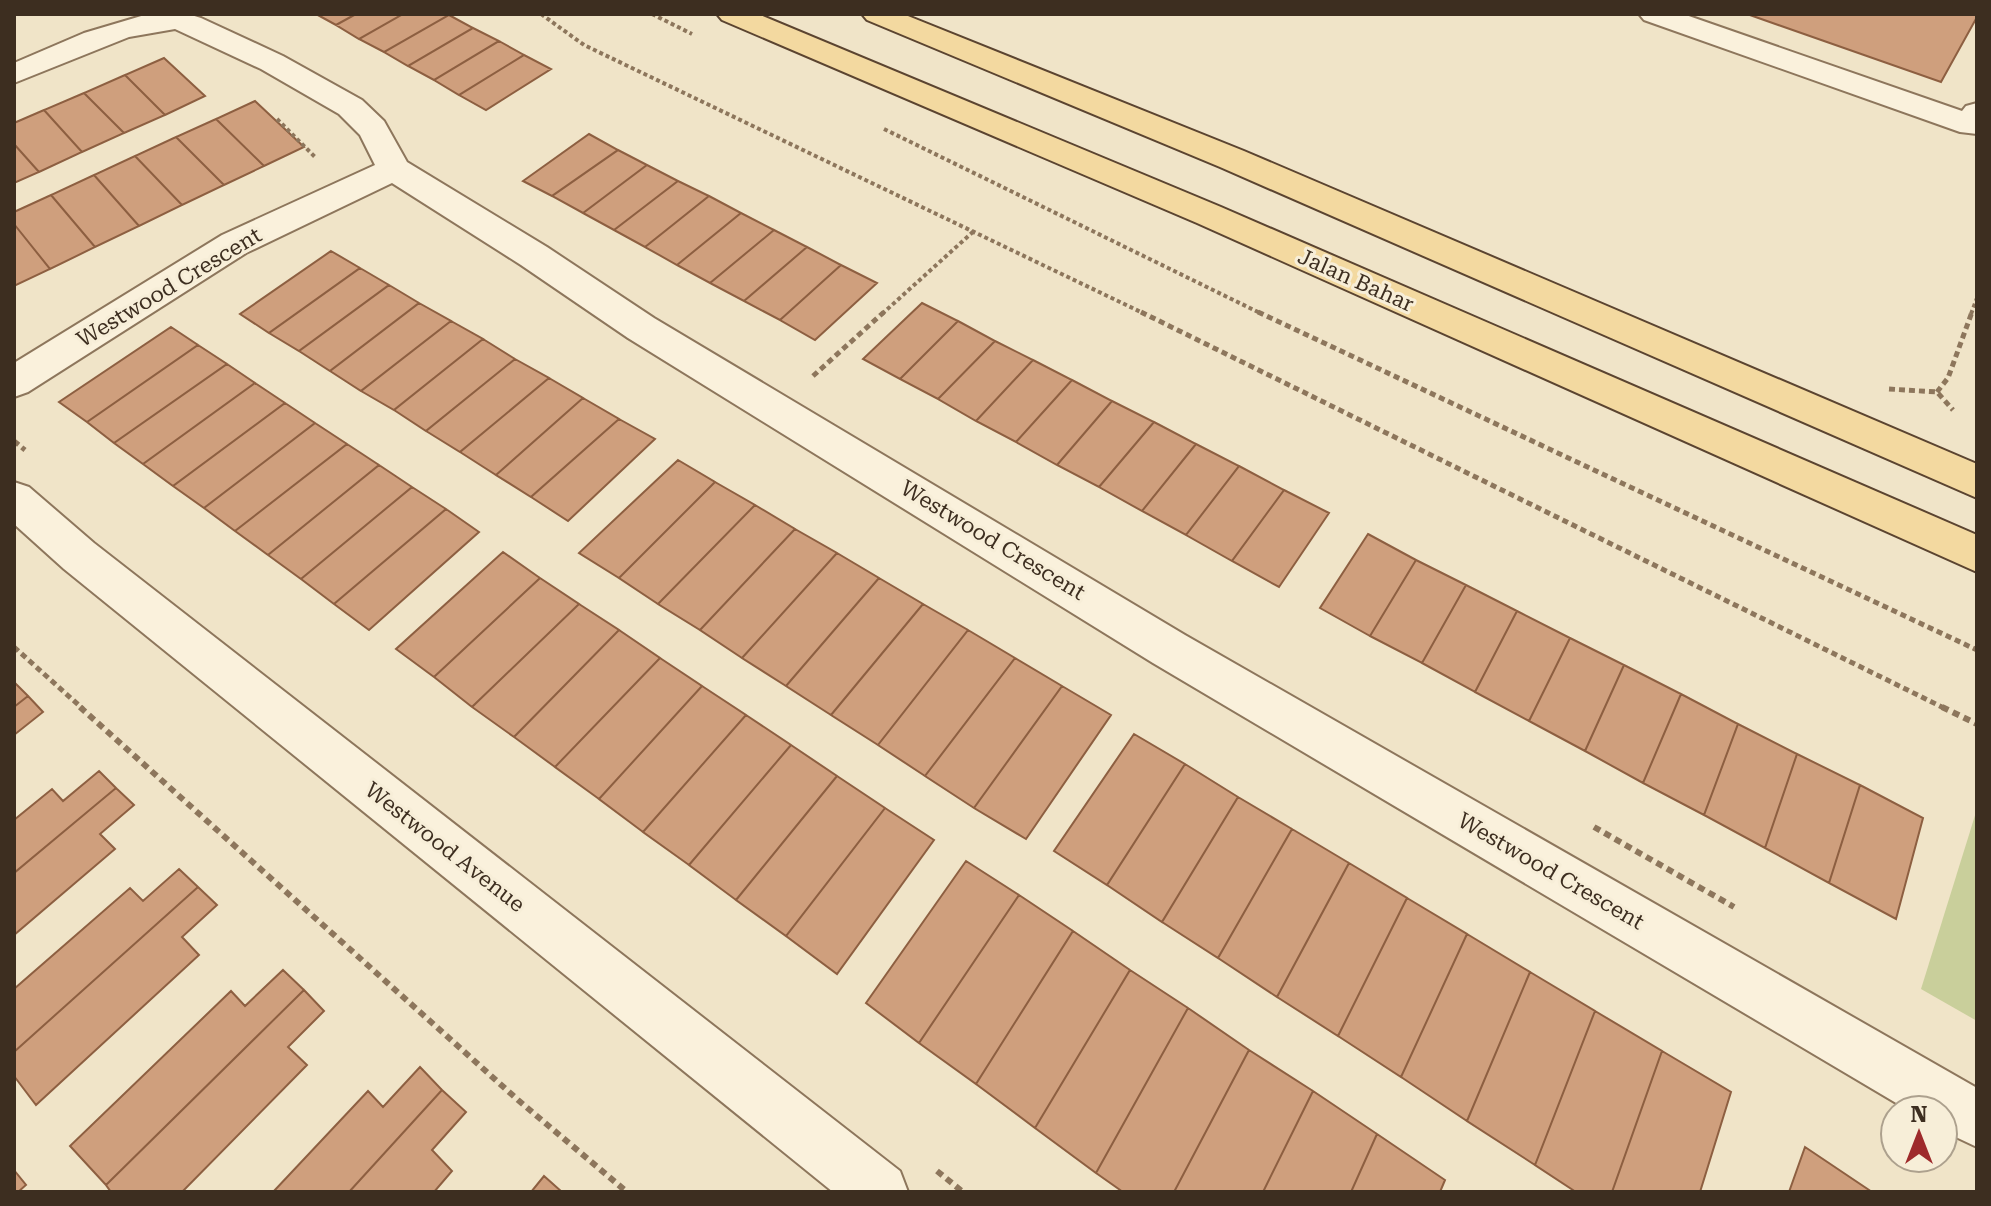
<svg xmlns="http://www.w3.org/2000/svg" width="1991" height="1206" font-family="'Roboto Serif',serif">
	<rect width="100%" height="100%" fill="#f0e4c8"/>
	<path fill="#c9cf9b" d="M1977 809V1021L1921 989Z"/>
	<path fill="#cf9f7d" stroke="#8d5f41" stroke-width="2" d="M316 14H356L336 25Z
		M356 14H403L359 39 336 25Z
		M403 14 449 15 384 52 359 39Z
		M1747 14H1977V17L1941 82Z
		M449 15 473 28 408 66 384 52Z
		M473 28 499 41 434 80 408 66Z
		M499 41 524 55 459 95 434 80Z
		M524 55 551 69 486 110 459 95Z
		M164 58 205 96 165 115 125 75Z
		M125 75 165 115 124 133 84 93Z
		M84 93 124 133 82 152 44 110Z
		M255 101 304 147 264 166 216 119Z
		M44 110 82 152 39 172 14 144V123Z
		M216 119 264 166 224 185 176 137Z
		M589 134 618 150 552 196 523 181Z
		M176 137 224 185 182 205 135 156Z
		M14 144 39 172 14 183Z
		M618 150 647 165 583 213 552 196Z
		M135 156 182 205 139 226 94 175Z
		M647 165 678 181 614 230 583 213Z
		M94 175 139 226 95 247 51 195Z
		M678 181 709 196 645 247 614 230Z
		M51 195 95 247 50 269 14 224V212Z
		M709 196 741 213 677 265 645 247Z
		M741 213 774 230 710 283 677 265Z
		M14 224 50 269 14 286Z
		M774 230 807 247 744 301 710 283Z
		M807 247 841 265 780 320 744 301Z
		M331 251 360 268 269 333 240 314Z
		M841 265 877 283 815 340 780 320Z
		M360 268 389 285 299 351 269 333Z
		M389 285 419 303 330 371 299 351Z
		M419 303 451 321 361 391 330 371Z
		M922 303 958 321 900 379 863 359Z
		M451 321 483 339 394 410 361 391Z
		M958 321 995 341 938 399 900 379Z
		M171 327 198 345 87 422 59 402Z
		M483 339 515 359 426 431 394 410Z
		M995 341 1033 360 976 421 938 399Z
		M198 345 227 364 114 443 87 422Z
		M515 359 549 378 460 452 426 431Z
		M1033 360 1072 380 1016 442 976 421Z
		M227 364 255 383 143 464 114 443Z
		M549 378 583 398 496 475 460 452Z
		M1072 380 1112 401 1057 465 1016 442Z
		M255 383 285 403 173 486 143 464Z
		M583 398 619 419 531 497 496 475Z
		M1112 401 1154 422 1099 487 1057 465Z
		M285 403 315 423 204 508 173 486Z
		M619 419 655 439 568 521 531 497Z
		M1154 422 1196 444 1142 511 1099 487Z
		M315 423 347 444 235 531 204 508Z
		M347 444 379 465 268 555 235 531Z
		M1196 444 1239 466 1186 535 1142 511Z
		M678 460 715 482 619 578 579 553Z
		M379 465 412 487 301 579 268 555Z
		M1239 466 1284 490 1232 561 1186 535Z
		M715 482 755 505 658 604 619 578Z
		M412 487 446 509 334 604 301 579Z
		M1284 490 1329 513 1279 587 1232 561Z
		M755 505 795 529 700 630 658 604Z
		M446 509 479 532 369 630 334 604Z
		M795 529 837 553 742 658 700 630Z
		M1368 534 1416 560 1370 636 1320 608Z
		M503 552 540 578 434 677 396 649Z
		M837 553 879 578 786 686 742 658Z
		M1416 560 1466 585 1422 663 1370 636Z
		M540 578 579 604 472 707 434 677Z
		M879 578 923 604 831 715 786 686Z
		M1466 585 1517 611 1475 692 1422 663Z
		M579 604 619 630 514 737 472 707Z
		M923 604 968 630 878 745 831 715Z
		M1517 611 1570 638 1529 721 1475 692Z
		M619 630 660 658 555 767 514 737Z
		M968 630 1015 658 925 776 878 745Z
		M1570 638 1624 665 1585 751 1529 721Z
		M660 658 702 686 599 799 555 767Z
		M1015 658 1062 686 974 808 925 776Z
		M1624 665 1681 694 1643 783 1585 751Z
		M14 682 28 696 14 707Z
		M702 686 746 715 643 832 599 799Z
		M1062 686 1111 715 1026 839 974 808Z
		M1681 694 1738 724 1704 815 1643 783Z
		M28 696 43 712 14 735V707Z
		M746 715 791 745 689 865 643 832Z
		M1738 724 1797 754 1765 848 1704 815Z
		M1134 734 1185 764 1107 885 1054 851Z
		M791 745 837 776 736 900 689 865Z
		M1797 754 1860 785 1829 883 1765 848Z
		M1185 764 1238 797 1162 922 1107 885Z
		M99 771 116 788 14 873V820L52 789 63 801Z
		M837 776 885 808 786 936 736 900Z
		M1860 785 1923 818 1896 919 1829 883Z
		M116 788 134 805 100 834 115 849 14 935V873Z
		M1238 797 1292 829 1218 958 1162 922Z
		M885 808 934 840 837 974 786 936Z
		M1292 829 1349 863 1277 997 1218 958Z
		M966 861 1019 895 919 1043 866 1003Z
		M1349 863 1407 898 1338 1036 1277 997Z
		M179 869 198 887 14 1052V989L130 888 143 901Z
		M198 887 217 905 182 937 199 955 36 1105 14 1076V1052Z
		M1019 895 1073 931 976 1084 919 1043Z
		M1407 898 1467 934 1401 1077 1338 1036Z
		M1073 931 1130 970 1035 1128 976 1084Z
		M1467 934 1530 972 1467 1121 1401 1077Z
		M283 970 304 990 106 1185 70 1146 231 991 245 1006Z
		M1130 970 1188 1008 1096 1173 1035 1128Z
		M1530 972 1595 1011 1535 1165 1467 1121Z
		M304 990 324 1011 288 1047 307 1065 182 1192H111L106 1185Z
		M1188 1008 1249 1050 1174 1192H1123L1096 1173Z
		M1595 1011 1662 1051 1612 1192H1576L1535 1165Z
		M1249 1050 1313 1091 1263 1192H1174Z
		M1662 1051 1731 1092 1700 1192H1612Z
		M420 1067 442 1090 349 1192H273L368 1091 383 1107Z
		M442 1090 466 1112 432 1150 452 1171 434 1192H349Z
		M1313 1091 1377 1134 1351 1192H1263Z
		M1377 1134 1445 1180 1440 1192H1351Z
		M1805 1147 1872 1192H1789Z
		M14 1170 26 1185 18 1192H14Z
		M544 1176 562 1192H531Z"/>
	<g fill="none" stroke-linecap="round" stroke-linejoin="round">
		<g stroke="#8d765c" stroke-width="4">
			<path id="minor" d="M148 14H188L201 18 283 56 362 100 384 121 407 162 547 247 654 318 1185 635 1977 1088V1147L1943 1131V1110H1908L1153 663 628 338 521 265 392 183 246 253 28 392 14 397V363L222 235 375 165 360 135 339 114 261 69 175 29 129 37 14 83V63L84 33Z
				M1639 14H1683L1962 111 1966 106 1977 103V134L1960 132 1644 20Z
				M14 482 29 487 94 543 900 1171 908 1192H833L64 569 14 524Z"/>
		</g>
		<g stroke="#5b4430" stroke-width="4">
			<path id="major" d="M717 14H758L1221 207 1977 535V572L1197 223 722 20Z
				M862 14H903L1244 151 1977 464V498L1220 167 867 20Z"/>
		</g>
		<path stroke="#8d765c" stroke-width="4" stroke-dasharray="4 3" stroke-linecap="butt" d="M541 14 584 45 1145 314
			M652 14 692 34
			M277 119 315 157
			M884 129 1262 314
			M882 314 975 230
			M1971 314 1977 298"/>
		<path stroke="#8d765c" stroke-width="5" stroke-dasharray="6 4" stroke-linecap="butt" d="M1141 312 1946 709
			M1258 312 1977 650
			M813 376 884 312
			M1889 389 1937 392 1953 410
			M1937 392 1948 378 1972 312
			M14 441 25 450
			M14 647 83 709"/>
		<path stroke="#8d765c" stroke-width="6" stroke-dasharray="7 5" stroke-linecap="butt" d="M80 707 518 1100 627 1192
			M1942 707 1977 724
			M1594 827 1734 907
			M937 1171 963 1192"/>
		<use href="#minor" fill="#faf1dc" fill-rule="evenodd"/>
		<use href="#major" fill="#f3d9a0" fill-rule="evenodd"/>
	</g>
	<g text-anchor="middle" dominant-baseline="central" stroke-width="6" stroke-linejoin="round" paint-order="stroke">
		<g font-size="22" fill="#3d2e20" stroke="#f7eed8">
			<text transform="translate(1356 280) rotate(24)">Jalan Bahar</text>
			<text transform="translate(169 287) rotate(-31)">Westwood Crescent</text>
			<text transform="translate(993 540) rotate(31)">Westwood Crescent</text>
			<text transform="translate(445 847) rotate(38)">Westwood Avenue</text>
			<text transform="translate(1551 871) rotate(30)">Westwood Crescent</text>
		</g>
	</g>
	<rect width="1991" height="1206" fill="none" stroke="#3d2e20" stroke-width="32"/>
	<g transform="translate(1919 1134)"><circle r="38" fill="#f7eed8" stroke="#ada18e" stroke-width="2"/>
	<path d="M0-6L14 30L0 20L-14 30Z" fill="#9e2a2b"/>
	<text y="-12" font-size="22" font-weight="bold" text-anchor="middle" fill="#3d2e20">N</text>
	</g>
</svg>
